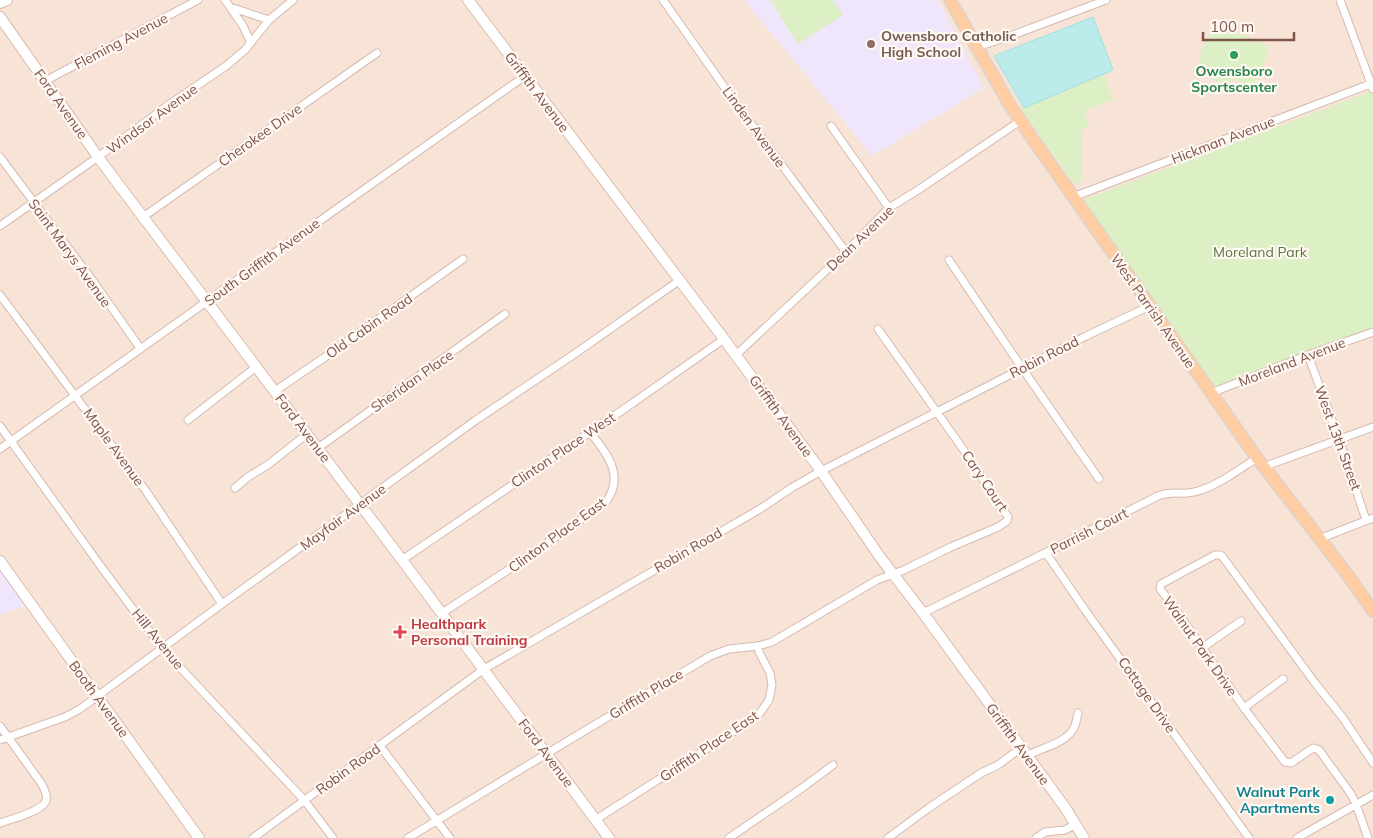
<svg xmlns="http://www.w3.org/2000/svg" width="1373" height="838" font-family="Mulish,sans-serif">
	<rect width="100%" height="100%" fill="#fff3ea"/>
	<path fill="#f7e4d7" d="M0 0H1373V838H0Z"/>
	<path fill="#f0e6fc" d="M744 0H938L984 88 872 156Z
		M0 568 27 605 0 615Z"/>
	<path fill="#ddefc5" d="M770 0H833L843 15 798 44Z
		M1220 24 1266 45 1269 52 1255 83 1248 86 1232 78 1228 87 1211 79 1214 70 1202 64 1199 58 1213 26Z
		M1104 74 1113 100 1084 111 1089 127 1083 129 1082 131V181L1074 184 1021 109Z
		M1369 92 1373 94V329L1214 387 1085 201 1086 199Z"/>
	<path fill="#bbeceb" stroke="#a0dfdf" d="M1093 17 1113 70 1024 108 994 56Z"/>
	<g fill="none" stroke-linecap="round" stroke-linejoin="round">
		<g stroke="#d6bab0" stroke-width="9">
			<path id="street" d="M225 0 230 7 269 20
				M663 0 725 88 846 252
				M1340 0 1373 89
				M230 7 243 26 251 43
				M977 47 1005 38 1106 0
				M45 81 198 0
				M831 126 889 208
				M0 157 93 281 140 348
				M1073 197 1373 83
				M143 217 377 53
				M0 226 98 157 167 106 226 66 245 50 269 20 293 0
				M949 260 1022 368 1099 479
				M0 295 146 491 222 604
				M736 355 846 252 889 208 918 190 1020 121
				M1308 355 1339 439 1366 520
				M275 391 328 355 463 259
				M1211 393 1308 355 1373 332
				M188 420 256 367
				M0 426 102 568 162 648 305 801 333 838
				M318 448 505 314
				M0 449 342 205 525 76
				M1263 467 1373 427
				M235 488 248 477 269 464 307 434
				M1319 539 1373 518
				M1046 553 1085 610 1249 838
				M402 560 627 407 724 339
				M442 613 505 572 605 503C626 476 607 454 590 432
				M923 613 1025 563 1158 496C1174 490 1184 496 1198 491 1219 485 1238 470 1257 458
				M1202 648 1241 621
				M1244 708 1283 679
				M0 726 41 783C44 788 48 795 46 801 41 812 11 819 0 823
				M0 740 65 717 80 709 222 604 476 420 573 355 680 280
				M380 746 450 838
				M1027 756C1042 747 1064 745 1074 728 1076 724 1077 718 1078 713
				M595 820 733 732 760 713 769 700 772 685 770 673 759 652 758 646
				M253 838 484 669 760 509 793 487 821 471 1086 336 1150 306
				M408 838 571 739 710 656 729 649 758 646 772 642 877 580 904 570 951 547 998 527 1007 521 1008 517 963 449 878 329
				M729 838 802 788 833 765
				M888 838 930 807 981 773 998 765 1021 748
				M1036 838 1045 832 1065 830 1076 824
				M1297 838 1373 795
				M1368 838 1356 804 1351 794 1319 750 1314 748 1310 750 1291 763 1285 762 1244 708 1175 608 1160 589 1161 584 1215 555H1220L1222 556 1315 683 1343 718 1373 763"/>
		</g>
		<g stroke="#dbbcaf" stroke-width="12">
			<path id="secondary" d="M468 0 724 339 821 471 880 557 923 613 1064 806 1084 838
				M0 3 7 0
				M0 17 98 157 143 217 402 560 609 838
				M0 561 199 838"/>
		</g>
		<g stroke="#ddd2d0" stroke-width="14">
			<path id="primary" d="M950 0 1008 102 1032 138 1257 458 1347 574 1373 611"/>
		</g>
		<use href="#street" stroke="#fff" stroke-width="7"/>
		<use href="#secondary" stroke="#fff" stroke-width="10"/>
		<use href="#primary" stroke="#ffcda1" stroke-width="11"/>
	</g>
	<circle fill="#8d6e63" stroke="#fff8f3" stroke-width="2" cx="871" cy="44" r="5"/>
	<circle fill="#2e9e5b" stroke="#fff8f3" stroke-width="2" cx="1234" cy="55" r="5"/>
	<path fill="#e0444e" stroke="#fff8f3" stroke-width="2" d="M397.5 624.5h5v5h5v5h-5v5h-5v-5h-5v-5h5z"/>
	<circle fill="#0f9aa8" stroke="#fff8f3" stroke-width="2" cx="1330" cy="800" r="5"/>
	<g text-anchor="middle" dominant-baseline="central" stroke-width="4.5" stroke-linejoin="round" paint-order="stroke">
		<g font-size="14" font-weight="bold" fill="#785e54" stroke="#fff8f3" text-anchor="start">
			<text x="881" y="36">Owensboro Catholic<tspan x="881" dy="16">High School</tspan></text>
		</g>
		<g font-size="14" fill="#7e5349" stroke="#fff8f3">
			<text transform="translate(121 41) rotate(-28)">Fleming Avenue</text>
			<text transform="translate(537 92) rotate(53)">Griffith Avenue</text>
			<text transform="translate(61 104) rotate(55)">Ford Avenue</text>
			<text transform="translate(152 119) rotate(-36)">Windsor Avenue</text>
			<text transform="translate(754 127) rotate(54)">Linden Avenue</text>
			<text transform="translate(260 135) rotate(-35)">Cherokee Drive</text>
			<text transform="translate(1223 140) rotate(-21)">Hickman Avenue</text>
			<text transform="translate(860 238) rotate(-44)">Dean Avenue</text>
			<text transform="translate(70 253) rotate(54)">Saint Marys Avenue</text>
			<text transform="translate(262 262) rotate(-36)">South Griffith Avenue</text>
			<text transform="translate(1153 311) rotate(55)">West Parrish Avenue</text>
			<text transform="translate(369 326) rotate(-35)">Old Cabin Road</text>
			<text transform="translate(1044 357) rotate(-27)">Robin Road</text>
			<text transform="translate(1292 362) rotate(-21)">Moreland Avenue</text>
			<text transform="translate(412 381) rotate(-35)">Sheridan Place</text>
			<text transform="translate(781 416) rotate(54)">Griffith Avenue</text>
			<text transform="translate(303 428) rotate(53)">Ford Avenue</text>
			<text transform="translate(1338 438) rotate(70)">West 13th Street</text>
			<text transform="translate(114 447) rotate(54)">Maple Avenue</text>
			<text transform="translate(563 450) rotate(-34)">Clinton Place West</text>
			<text transform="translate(985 481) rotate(56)">Cary Court</text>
			<text transform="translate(343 517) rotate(-36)">Mayfair Avenue</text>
			<text transform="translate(1089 531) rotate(-27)">Parrish Court</text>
			<text transform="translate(557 535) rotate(-36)">Clinton Place East</text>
			<text transform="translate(688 550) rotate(-30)">Robin Road</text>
			<text transform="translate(158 639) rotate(51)">Hill Avenue</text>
			<text transform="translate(1200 646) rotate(55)">Walnut Park Drive</text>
			<text transform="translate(646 694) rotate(-31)">Griffith Place</text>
			<text transform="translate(1147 695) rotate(55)">Cottage Drive</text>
			<text transform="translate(99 699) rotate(54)">Booth Avenue</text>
			<text transform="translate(1018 744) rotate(54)">Griffith Avenue</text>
			<text transform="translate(709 746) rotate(-34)">Griffith Place East</text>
			<text transform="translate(546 753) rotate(53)">Ford Avenue</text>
			<text transform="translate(348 769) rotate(-36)">Robin Road</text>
		</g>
		<g font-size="14" font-weight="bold" fill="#27864d" stroke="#fff8f3">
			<text x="1234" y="71">Owensboro<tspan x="1234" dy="16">Sportscenter</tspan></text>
		</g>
		<g font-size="14" fill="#56783a" stroke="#fff8f3">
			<text x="1260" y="252">Moreland Park</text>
		</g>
		<g font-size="14" font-weight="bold" fill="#be3a42" stroke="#fff8f3" text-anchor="start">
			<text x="411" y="624">Healthpark<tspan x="411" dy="16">Personal Training</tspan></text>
		</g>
		<g font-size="14" font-weight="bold" fill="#0d838f" stroke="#fff8f3" text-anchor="end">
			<text x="1320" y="792">Walnut Park<tspan x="1320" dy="16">Apartments</tspan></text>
		</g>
	</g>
	<path d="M1203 32v8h91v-8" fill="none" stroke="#7e5349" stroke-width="2.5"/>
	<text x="1210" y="32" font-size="15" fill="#7e5349" stroke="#fff8f3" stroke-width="4" paint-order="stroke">100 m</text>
</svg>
